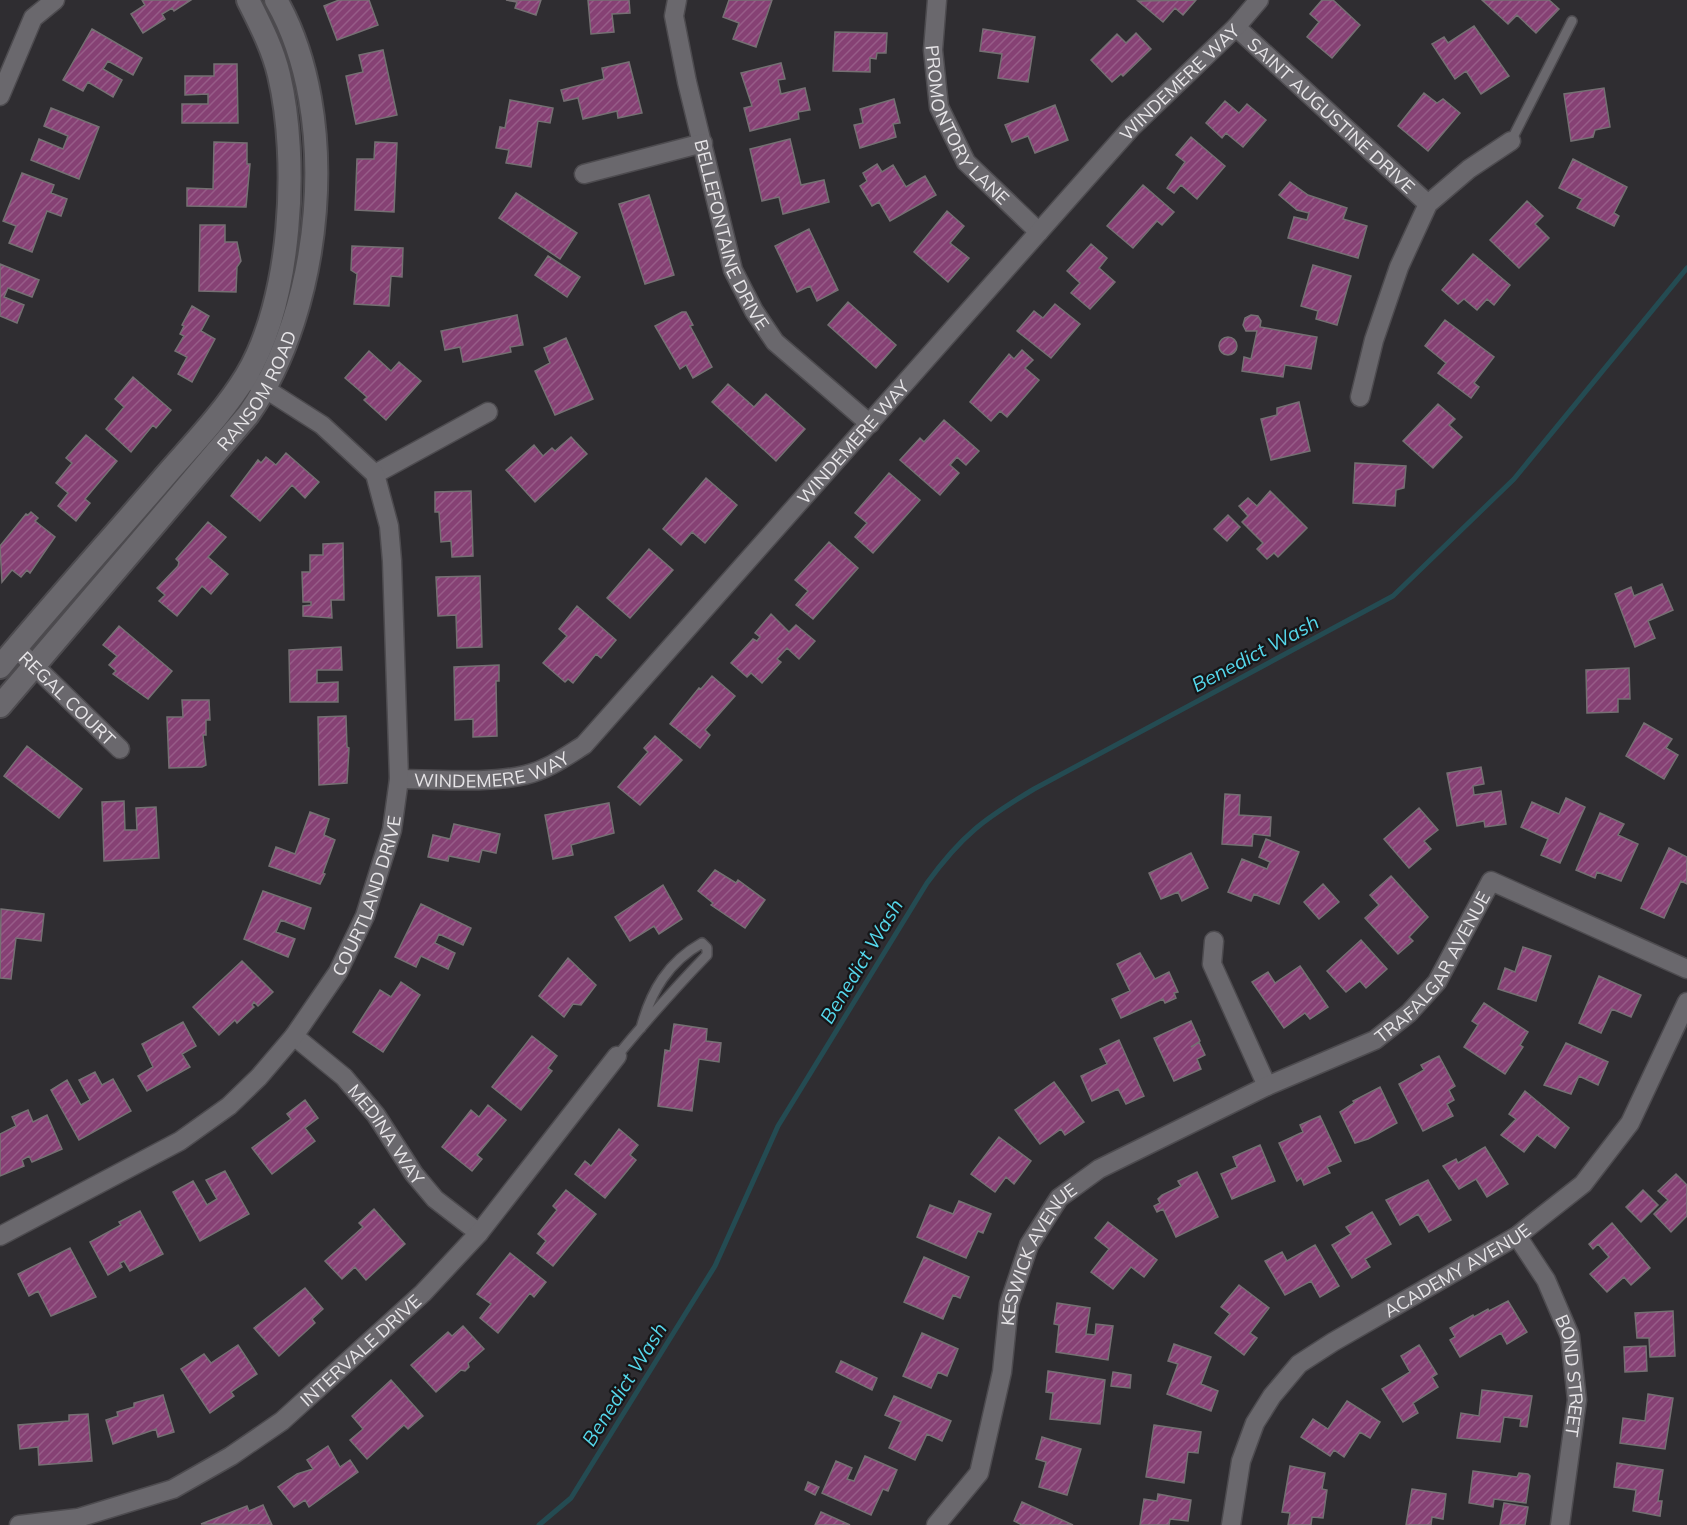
<svg xmlns="http://www.w3.org/2000/svg" width="1687" height="1525" font-family="Mulish,sans-serif">
	<defs>
		<pattern id="building-hatch" width="6" height="6" patternUnits="userSpaceOnUse" patternTransform="scale(1.5)"><rect width="6" height="6" fill="#864174"/><path d="M-1 1l2-2M0 6l6-6M5 7l2-2" fill="none" stroke="#975c88"/></pattern>
	</defs>
	<rect width="100%" height="100%" fill="#2f2d31"/>
	<g fill="none" stroke-linecap="round" stroke-linejoin="round">
		<path stroke="#244b52" stroke-width="5" d="M539 1525 571 1498 715 1266 778 1126 927 883C962 835 984 819 1034 789L1393 596 1514 479 1687 268"/>
	</g>
	<path fill="url(#building-hatch)" stroke="#757073" stroke-width="1.5" d="M142 0H191L174 11 172 8 162 14 165 19 143 33 131 14 145 5Z
		M339 0H369L378 25 337 40 324 6Z
		M506 0H541L536 15 515 8 517 2Z
		M588 0H629L630 13 612 14 614 32 591 34Z
		M729 0H772L756 47 733 39 739 23 723 17Z
		M1196 0 1183 15 1175 8 1163 22 1138 1Z
		M1322 0H1333L1360 25 1332 58 1307 37 1319 22 1310 14Z
		M1482 0H1549L1559 9 1536 33 1517 15 1508 24Z
		M1474 26 1509 76 1481 94 1466 71 1455 79 1432 44 1444 37 1448 43Z
		M92 29 142 58 133 75 108 61 103 69 122 80 113 97 88 82 83 91 63 80Z
		M983 29 1035 37 1028 82 998 78 1002 54 980 51Z
		M835 32 887 33 886 53H877L876 59 870 58V72L833 71Z
		M1136 33 1151 49 1123 76 1121 74 1112 82 1091 60 1117 34 1126 43Z
		M383 50 397 115 356 124 346 76 363 72 359 55Z
		M629 62 642 113 618 118 617 111 583 119 578 98 564 101 561 90 604 79 602 68Z
		M781 63 785 79 778 80 781 94 805 88 810 110 798 112 799 119 750 131 744 108 752 106 741 73Z
		M214 64H237L238 123H182V104H208V94L185 95V76H214Z
		M1604 88 1610 127 1595 130 1593 137 1571 141 1564 94Z
		M1424 93 1437 103 1443 99 1460 113 1428 151 1398 126Z
		M894 99 900 123 893 124 896 137 860 148 854 125 863 123 860 109Z
		M510 100 553 108 550 123 538 121 531 167 506 163 509 150 496 148 500 127 505 128Z
		M1225 101 1239 113 1247 104 1266 120 1243 147 1226 133 1222 138 1206 123Z
		M1055 105 1068 140 1035 153 1028 136 1012 142 1005 125Z
		M51 108 99 127 79 179 31 160 39 139 63 149 68 136 44 126Z
		M1191 137 1225 166 1197 199 1181 185 1174 193 1167 188 1185 162 1176 155Z
		M790 139 801 185 824 180 829 202 783 214 779 197 762 201 750 149Z
		M214 142 247 143V164H250L246 207 187 206V188L213 189Z
		M375 142 397 143 394 212 355 210 357 159H374Z
		M1573 159 1627 187 1614 213 1619 216 1614 226 1577 208 1582 199 1559 188Z
		M877 164 882 172 893 165 906 187 925 176 936 195 890 221 879 202 872 206 860 186 867 181 863 173Z
		M22 173 54 185 51 193 67 199 61 216 47 211 32 252 9 243 16 226 3 221Z
		M1290 182 1308 195 1347 208 1343 219 1367 226 1358 258 1288 238 1294 217 1307 220 1309 213 1297 210 1279 195Z
		M1143 185 1174 212 1162 225 1157 221 1133 248 1107 226Z
		M516 193 577 233 560 259 499 218Z
		M649 195 674 275 645 284 619 204Z
		M1527 201 1543 216 1535 224 1549 238 1519 268 1490 240Z
		M947 211 964 226 950 243 969 258 948 282 914 252Z
		M200 225H225V242H237L241 261 237 267 236 292 199 291Z
		M809 229 838 290 817 301 810 286 797 292 775 246Z
		M1091 244 1107 258 1099 268 1115 282 1090 309 1071 293 1080 283 1067 271Z
		M352 246 403 248 402 277 391 276 389 306 354 304 357 274 351 270Z
		M1473 254 1510 285 1494 305 1487 299 1477 310 1464 299 1458 304 1442 290Z
		M548 256 580 277 567 297 535 275Z
		M0 264 39 280 32 297 8 288 4 297 24 305 17 323 0 316Z
		M1313 265 1351 276 1337 325 1316 319 1318 311 1301 306Z
		M848 302 896 345 876 368 828 325Z
		M1055 304 1080 324 1051 358 1017 331 1034 311 1043 318Z
		M192 306 209 316 201 331 215 339 192 382 178 374 187 357 175 351 184 336 180 334 184 326 182 325Z
		M682 312H686L693 325 690 326 712 367 693 378 686 365 680 369 655 326Z
		M517 315 523 345 510 347 511 352 463 362 460 347 445 350 441 331Z
		M1251 315 1258 316 1261 321 1260 327 1317 337 1311 369 1285 365 1283 377 1242 371 1244 357 1251 359 1257 331H1246L1243 325 1245 318Z
		M1445 320 1494 357 1474 383 1479 387 1471 398 1438 373 1446 363 1425 346Z
		M1219 346a9 9 0 1 1 18 0a9 9 0 1 1-18 0Z
		M566 338 593 399 555 415 535 371 550 363 544 348Z
		M1022 350 1033 360 1025 368 1039 380 1007 417 1000 411 991 421 970 402 1009 354 1014 359Z
		M369 351 391 371 399 362 421 381 386 420 364 400 367 397 345 378Z
		M133 377 171 410 156 428 153 425 131 452 106 429 124 407 115 399Z
		M728 384 754 407 766 394 805 429 776 461 712 402Z
		M1299 402 1310 451 1271 460 1261 419 1277 415V408Z
		M1438 404 1455 419 1449 425 1462 437 1433 468 1403 441Z
		M944 420 979 451 966 465 957 457 950 465 959 473 940 495 900 460 920 438 924 442Z
		M86 435 117 461 85 499 90 503 76 521 58 506 68 493 56 483 72 463 66 458Z
		M571 437 587 454 535 502 506 470 534 445 543 456 552 448 555 451Z
		M286 453 319 482 305 498 292 485 260 521 231 496 258 460 261 463 266 457 276 465Z
		M1355 463 1406 466 1404 488 1396 490 1395 506 1353 503Z
		M889 473 920 500 873 553 855 537 867 523 855 513Z
		M706 478 737 505 705 543 692 532 681 545 663 529Z
		M471 491 473 556 452 557 451 541 441 542 439 512H435V492Z
		M1270 491 1307 528 1278 557 1274 553 1267 559 1257 549 1263 543 1242 522 1248 516 1239 506 1248 498 1257 506Z
		M31 512 38 518 35 521 55 537 30 573 27 570 21 577 12 570 2 582 0 546 26 514 28 515Z
		M1228 515 1240 527 1227 541 1214 529Z
		M208 522 226 537 208 557 228 574 211 594 202 586 177 616 159 601 165 595 157 588 178 566 179 562 176 559Z
		M829 542 858 568 813 619 796 605 808 591 795 580Z
		M343 543 344 600H331L332 618 303 616V606L311 605V602H303L302 572H310V555H323V544Z
		M649 549 673 570 630 618 607 598Z
		M480 576 482 647 457 648 456 615 438 616 436 577Z
		M1662 584 1673 610 1648 621 1655 638 1635 647 1615 594 1631 587 1634 596Z
		M577 606 616 640 601 658 596 654 573 683 568 679 565 682 543 663 567 636 559 629Z
		M771 614 789 632 796 625 815 641 799 659 787 648 777 659 781 662 762 683 751 673 747 677 731 663 753 639 757 641 760 637 755 633Z
		M119 626 172 671 148 699 113 674 116 671 109 665 117 656 103 645Z
		M341 647 342 670H317V683L338 682V702H290L289 650Z
		M499 665V681H496L497 736 473 737V719L455 720 454 667Z
		M1629 668 1630 699H1618V712L1587 713 1586 670Z
		M712 676 735 696 705 730 710 735 700 748 670 724 699 688 701 689Z
		M182 700H209L210 720H206V735H203L206 765 202 767 169 768 167 717H183Z
		M346 716 347 747 349 748 347 783 319 785 318 717Z
		M1644 723 1672 739 1666 748 1678 755 1664 779 1626 756Z
		M655 736 682 760 640 805 618 787 648 752 644 748Z
		M27 746 82 789 59 818 4 776Z
		M1481 767 1484 784 1473 786 1474 795 1501 791 1506 824 1485 827 1484 821 1457 826 1447 773Z
		M1225 794 1240 795 1239 815 1271 817 1270 836 1253 834 1252 846 1222 844Z
		M1566 798 1585 807 1560 863 1541 855 1548 839 1521 827 1532 802 1559 814Z
		M124 801 125 830H137L136 808 156 807 159 858 104 861 102 802Z
		M609 803 614 833 571 845 573 855 553 859 545 815Z
		M1419 808 1438 830 1424 841 1431 849 1409 868 1384 839Z
		M310 812 329 819 324 835 335 840 323 873 325 874 320 884 269 866 276 847 295 854Z
		M1600 813 1624 824 1618 835 1638 844 1621 881 1597 872 1595 878 1576 870Z
		M454 824 500 834 496 853 482 850 479 862 449 856 448 861 428 857 433 835 450 839Z
		M1266 839 1299 852 1279 904 1254 894 1251 901 1228 892 1242 859 1267 869 1270 862 1259 857Z
		M1669 848 1687 857V884L1681 881 1664 918 1641 908Z
		M1191 853 1208 888 1182 901 1178 892 1161 899 1149 873Z
		M715 870 736 883 738 880 765 900 745 928 711 905 713 903 698 891Z
		M1391 876 1428 917 1409 937 1413 941 1398 954 1365 918 1379 905 1370 895Z
		M1323 884 1339 902 1319 919 1304 902Z
		M663 885 682 919 659 934 654 926 630 941 615 917Z
		M263 891 311 908 304 929 281 920 276 932 295 939 288 957 244 939Z
		M421 904 471 928 463 945 439 934 435 943 455 953 448 969 421 956 416 967 395 957Z
		M1 909 44 914 41 941 16 938 11 979 0 978Z
		M1361 940 1387 969 1366 988 1360 981 1346 992 1327 971Z
		M1523 947 1551 956 1536 1001 1498 989 1505 968 1515 972Z
		M1140 953 1155 979 1169 972 1178 992 1174 993 1176 998 1165 1003 1163 999 1121 1018 1112 999 1130 991 1117 964Z
		M568 958 596 985 581 1005 573 1004 564 1017 539 996Z
		M242 961 273 992 258 1006 254 1002 252 1005 254 1007 237 1023 235 1020 219 1035 193 1007Z
		M1300 966 1328 1007 1310 1019 1305 1013 1284 1028 1252 982 1268 972 1275 983Z
		M1599 976 1641 995 1631 1017 1612 1009 1601 1033 1579 1023Z
		M401 982 420 995 383 1052 353 1032 380 990 391 997Z
		M1484 1003 1528 1032 1520 1045 1523 1047 1505 1074 1464 1047 1478 1025 1472 1021Z
		M1191 1021 1200 1041 1191 1047 1199 1042 1205 1055 1197 1059 1201 1069 1174 1081 1154 1038Z
		M183 1022 196 1046 182 1054 190 1067 147 1091 138 1076 153 1067 142 1044Z
		M674 1024 707 1029 706 1041 721 1043 719 1062 699 1059 692 1111 658 1106 665 1050 670 1051Z
		M532 1036 557 1056 548 1068 552 1071 521 1110 492 1087Z
		M1119 1040 1144 1096 1126 1104 1118 1089 1092 1101 1081 1076 1107 1064 1100 1049Z
		M1566 1043 1608 1062 1598 1085 1579 1076 1571 1094 1544 1085Z
		M1439 1056 1455 1086 1449 1090 1454 1100 1447 1104 1453 1116 1423 1131 1399 1084 1424 1070 1421 1065Z
		M95 1072 102 1085 113 1079 131 1111 79 1140 51 1090 67 1080 81 1105 90 1100 79 1080Z
		M1054 1082 1084 1122 1065 1135 1061 1129 1040 1144 1015 1110Z
		M1380 1087 1397 1123 1368 1139 1355 1143 1340 1112 1354 1103 1353 1101Z
		M1525 1091 1569 1128 1555 1148 1537 1135 1524 1152 1501 1135 1516 1119 1509 1114Z
		M305 1100 318 1118 305 1128 315 1141 272 1174 252 1148 291 1119 287 1114Z
		M488 1105 506 1120 477 1155 482 1159 472 1171 442 1147 471 1110 479 1117Z
		M28 1110 33 1122 47 1115 62 1149 32 1162 29 1156 22 1160 24 1166 0 1176V1134L16 1126 12 1117Z
		M1320 1116 1341 1161 1327 1167 1330 1173 1304 1185 1301 1178 1297 1181 1279 1143 1303 1132 1300 1125Z
		M619 1129 638 1145 630 1155 636 1160 605 1198 575 1174 585 1161 591 1166Z
		M999 1137 1031 1161 1014 1184 1006 1177 995 1192 971 1174Z
		M1260 1145 1275 1181 1232 1199 1221 1174 1237 1167 1233 1157Z
		M1485 1147 1508 1184 1487 1197 1476 1179 1459 1189 1443 1166 1456 1159 1458 1163Z
		M225 1171 249 1214 200 1241 173 1192 193 1181 207 1205 217 1199 206 1180Z
		M1197 1172 1218 1217 1176 1237 1163 1209 1157 1212 1154 1206 1160 1203 1158 1199 1162 1195 1181 1186 1178 1181Z
		M1676 1174 1687 1185V1216L1671 1232 1654 1214 1668 1200 1658 1191Z
		M1428 1180 1451 1220 1429 1232 1418 1214 1400 1225 1386 1200Z
		M566 1190 596 1214 553 1266 537 1253 546 1241 538 1234 557 1210 553 1206Z
		M1643 1190 1658 1205 1641 1222 1626 1207Z
		M959 1201 991 1214 983 1233 978 1231 966 1258 917 1237 930 1205 953 1214Z
		M374 1209 405 1244 366 1280 355 1267 342 1279 325 1261 363 1227 359 1223Z
		M140 1211 163 1254 130 1271 124 1261 120 1263 122 1267 108 1275 90 1242 121 1225 119 1222Z
		M1372 1212 1391 1244 1365 1259 1370 1267 1352 1278 1332 1245 1351 1234 1346 1227Z
		M1108 1222 1157 1260 1144 1277 1131 1267 1113 1289 1091 1272 1109 1249 1095 1238Z
		M1612 1223 1650 1268 1631 1285 1624 1277 1607 1292 1590 1274 1609 1257 1598 1244 1593 1249 1589 1244Z
		M1315 1245 1339 1286 1320 1297 1311 1281 1285 1295 1265 1261 1282 1252 1287 1261Z
		M70 1248 96 1297 51 1316 38 1291 29 1296 18 1274Z
		M510 1253 546 1282 534 1297 530 1293 498 1333 480 1318 491 1304 477 1294Z
		M924 1257 969 1277 960 1298 953 1295 943 1319 904 1302Z
		M1239 1285 1269 1308 1250 1333 1257 1338 1244 1355 1215 1333 1230 1314 1221 1307Z
		M305 1288 323 1309 312 1319 315 1323 279 1356 254 1328Z
		M1508 1301 1527 1332 1507 1344 1501 1333 1460 1357 1450 1340 1455 1337 1450 1328 1473 1315 1474 1317 1488 1309 1489 1311Z
		M1057 1303 1090 1308 1086 1334 1095 1335 1096 1324 1113 1326 1108 1360 1056 1352 1059 1325 1054 1324Z
		M1673 1311 1675 1356 1650 1357 1649 1338H1637L1635 1313Z
		M463 1326 484 1349 468 1363 469 1367 465 1371 461 1370 436 1392 411 1365 448 1332 452 1336Z
		M922 1333 958 1349 947 1376 938 1372 931 1388 903 1376Z
		M1174 1344 1211 1357 1201 1384 1218 1391 1211 1411 1167 1394 1178 1364 1168 1361Z
		M238 1345 257 1374 231 1392 234 1396 210 1413 181 1369 204 1354 211 1363Z
		M1419 1345 1437 1374 1432 1377 1438 1387 1413 1403 1418 1413 1403 1422 1382 1389 1410 1372 1401 1356Z
		M1646 1346 1647 1371 1625 1372 1624 1347Z
		M841 1361 877 1378 872 1390 836 1372Z
		M1048 1371 1105 1380 1100 1424 1050 1419 1053 1393 1046 1392Z
		M1113 1372 1131 1375 1130 1388 1111 1386Z
		M391 1380 423 1416 408 1429 404 1425 367 1459 350 1440 363 1429 352 1416Z
		M1482 1390 1532 1396 1527 1427 1520 1426 1521 1419 1504 1417 1500 1442 1457 1438 1461 1413 1479 1416Z
		M1648 1394 1673 1398 1665 1449 1620 1443 1623 1418 1645 1421Z
		M163 1395 174 1432 158 1437 156 1429 113 1444 106 1420 118 1416 117 1412 134 1407V1403Z
		M894 1396 951 1421 942 1441 927 1434 915 1460 889 1448 901 1422 885 1415Z
		M1347 1401 1380 1422 1370 1438 1360 1432 1344 1457 1334 1450 1330 1456 1301 1437 1313 1419 1328 1429Z
		M88 1414 92 1461 39 1465 38 1447 20 1449 18 1425 69 1421V1415Z
		M1154 1425 1201 1432 1198 1453 1188 1452 1184 1483 1146 1477Z
		M1042 1437 1081 1449 1067 1495 1039 1487 1046 1462 1036 1459Z
		M328 1446 340 1467 350 1460 358 1472 309 1507 305 1500 294 1507 278 1487 297 1474 313 1469 307 1460Z
		M865 1456 897 1470 888 1491 883 1489 871 1515 822 1493 836 1461 852 1468 847 1479 854 1481Z
		M1617 1463 1663 1470 1658 1501H1662L1660 1516 1633 1511 1636 1490 1614 1487Z
		M1290 1466 1325 1473 1322 1489 1327 1490 1323 1518 1312 1517 1311 1525H1288L1290 1513 1282 1512Z
		M1473 1471 1517 1477 1519 1473 1528 1474 1530 1476 1526 1503 1494 1499 1493 1507 1469 1503Z
		M808 1482 819 1487 815 1495 805 1490Z
		M1412 1489 1446 1494 1443 1519 1432 1517 1431 1525H1406Z
		M1158 1494 1191 1500 1188 1521 1170 1519 1169 1525H1140L1144 1499 1157 1501Z
		M1022 1502 1073 1525H1022L1014 1521Z
		M1504 1503 1528 1507 1525 1525H1500Z
		M263 1505 272 1525 201 1524 247 1506 249 1511Z
		M821 1512 850 1525H815Z"/>
	<g fill="none" stroke-linecap="round" stroke-linejoin="round">
		<g stroke="#4d4b4f" stroke-width="12">
			<path id="service" d="M1511 141 1572 21
				M617 1056C646 1021 675 988 707 955V948L702 943C668 962 651 991 641 1028"/>
		</g>
		<g stroke="#4d4b4f" stroke-width="21">
			<g id="minor">
				<path id="s1" d="M677 0 674 16 687 82 733 270 754 311 775 342 870 424"/>
				<path id="s2" d="M937 0 933 50 939 107 966 162 1039 232"/>
				<path id="s3" d="M1236 27 1428 204"/>
				<path d="M0 96 33 18 55 0"/>
				<path d="M584 174 703 143"/>
				<path d="M1360 397 1374 340 1399 267 1428 204 1469 169 1511 141"/>
				<path d="M375 474 488 412"/>
				<path id="s4" d="M16 648 120 749"/>
				<path id="s5" d="M399 779C440 779 485 784 525 775 547 770 565 757 584 745L1131 128 1236 27 1259 0"/>
				<path d="M1214 941 1212 964 1267 1086"/>
				<path id="s6" d="M294 1036 344 1077 376 1115 414 1174 435 1199 479 1233"/>
				<path id="s7" d="M0 1236 180 1141 229 1106 259 1077 294 1036 338 972 365 916 392 830 399 779 392 561 389 526 375 474 322 425 253 381"/>
				<path id="s8" d="M1517 1236 1546 1280 1570 1336 1577 1400 1560 1525"/>
				<path id="s9" d="M19 1525 78 1518 173 1489 231 1456 282 1421 423 1293 479 1233 617 1056"/>
				<path id="s10" d="M936 1525 979 1473 1002 1372 1009 1304 1029 1245 1059 1198 1099 1169 1267 1086 1375 1040 1409 1013 1437 982 1491 881 1687 969"/>
				<path id="s11" d="M1231 1525 1241 1461 1255 1423 1272 1396 1299 1364 1333 1342 1517 1236 1583 1184 1630 1123 1687 1002"/>
			</g>
		</g>
		<g stroke="#4d4b4f" stroke-width="26">
			<g id="tertiary">
				<path d="M0 667C54 602 111 539 166 475 193 444 224 412 246 376 292 300 299 160 279 75 273 49 260 24 248 0"/>
				<path id="s12" d="M0 706 248 415C323 309 342 115 276 0"/>
			</g>
		</g>
		<use href="#service" stroke="#6a686d" stroke-width="9"/>
		<use href="#minor" stroke="#6a686d" stroke-width="18"/>
		<use href="#tertiary" stroke="#6a686d" stroke-width="22"/>
	</g>
	<g text-anchor="middle" dominant-baseline="central" stroke-width="4.5" stroke-linejoin="round" paint-order="stroke">
		<g font-size="18" fill="#e7e5e8" stroke="#171618">
			<text stroke="none"><textPath href="#s5" startOffset="1084">WINDEMERE WAY</textPath></text>
			<text stroke="none"><textPath href="#s3" startOffset="130">SAINT AUGUSTINE DRIVE</textPath></text>
			<text stroke="none"><textPath href="#s2" startOffset="135">PROMONTORY LANE</textPath></text>
			<text stroke="none"><textPath href="#s1" startOffset="243">BELLEFONTAINE DRIVE</textPath></text>
			<text stroke="none"><textPath href="#s12" startOffset="408">RANSOM ROAD</textPath></text>
			<text stroke="none"><textPath href="#s5" startOffset="598">WINDEMERE WAY</textPath></text>
			<text stroke="none"><textPath href="#s4" startOffset="72">REGAL COURT</textPath></text>
			<text stroke="none"><textPath href="#s5" startOffset="94">WINDEMERE WAY</textPath></text>
			<text stroke="none"><textPath href="#s7" startOffset="519">COURTLAND DRIVE</textPath></text>
			<text stroke="none"><textPath href="#s10" startOffset="806">TRAFALGAR AVENUE</textPath></text>
			<text stroke="none"><textPath href="#s6" startOffset="136">MEDINA WAY</textPath></text>
			<text stroke="none"><textPath href="#s10" startOffset="297">KESWICK AVENUE</textPath></text>
			<text stroke="none"><textPath href="#s11" startOffset="363">ACADEMY AVENUE</textPath></text>
			<text stroke="none"><textPath href="#s9" startOffset="393">INTERVALE DRIVE</textPath></text>
			<text stroke="none"><textPath href="#s8" startOffset="153">BOND STREET</textPath></text>
		</g>
		<g font-size="20" font-style="italic" fill="#55d7eb" stroke="#171618">
			<text transform="translate(1255 653) rotate(-28)">Benedict Wash</text>
			<text transform="translate(861 961) rotate(-59)">Benedict Wash</text>
			<text transform="translate(624 1384) rotate(-58)">Benedict Wash</text>
		</g>
	</g>
</svg>
